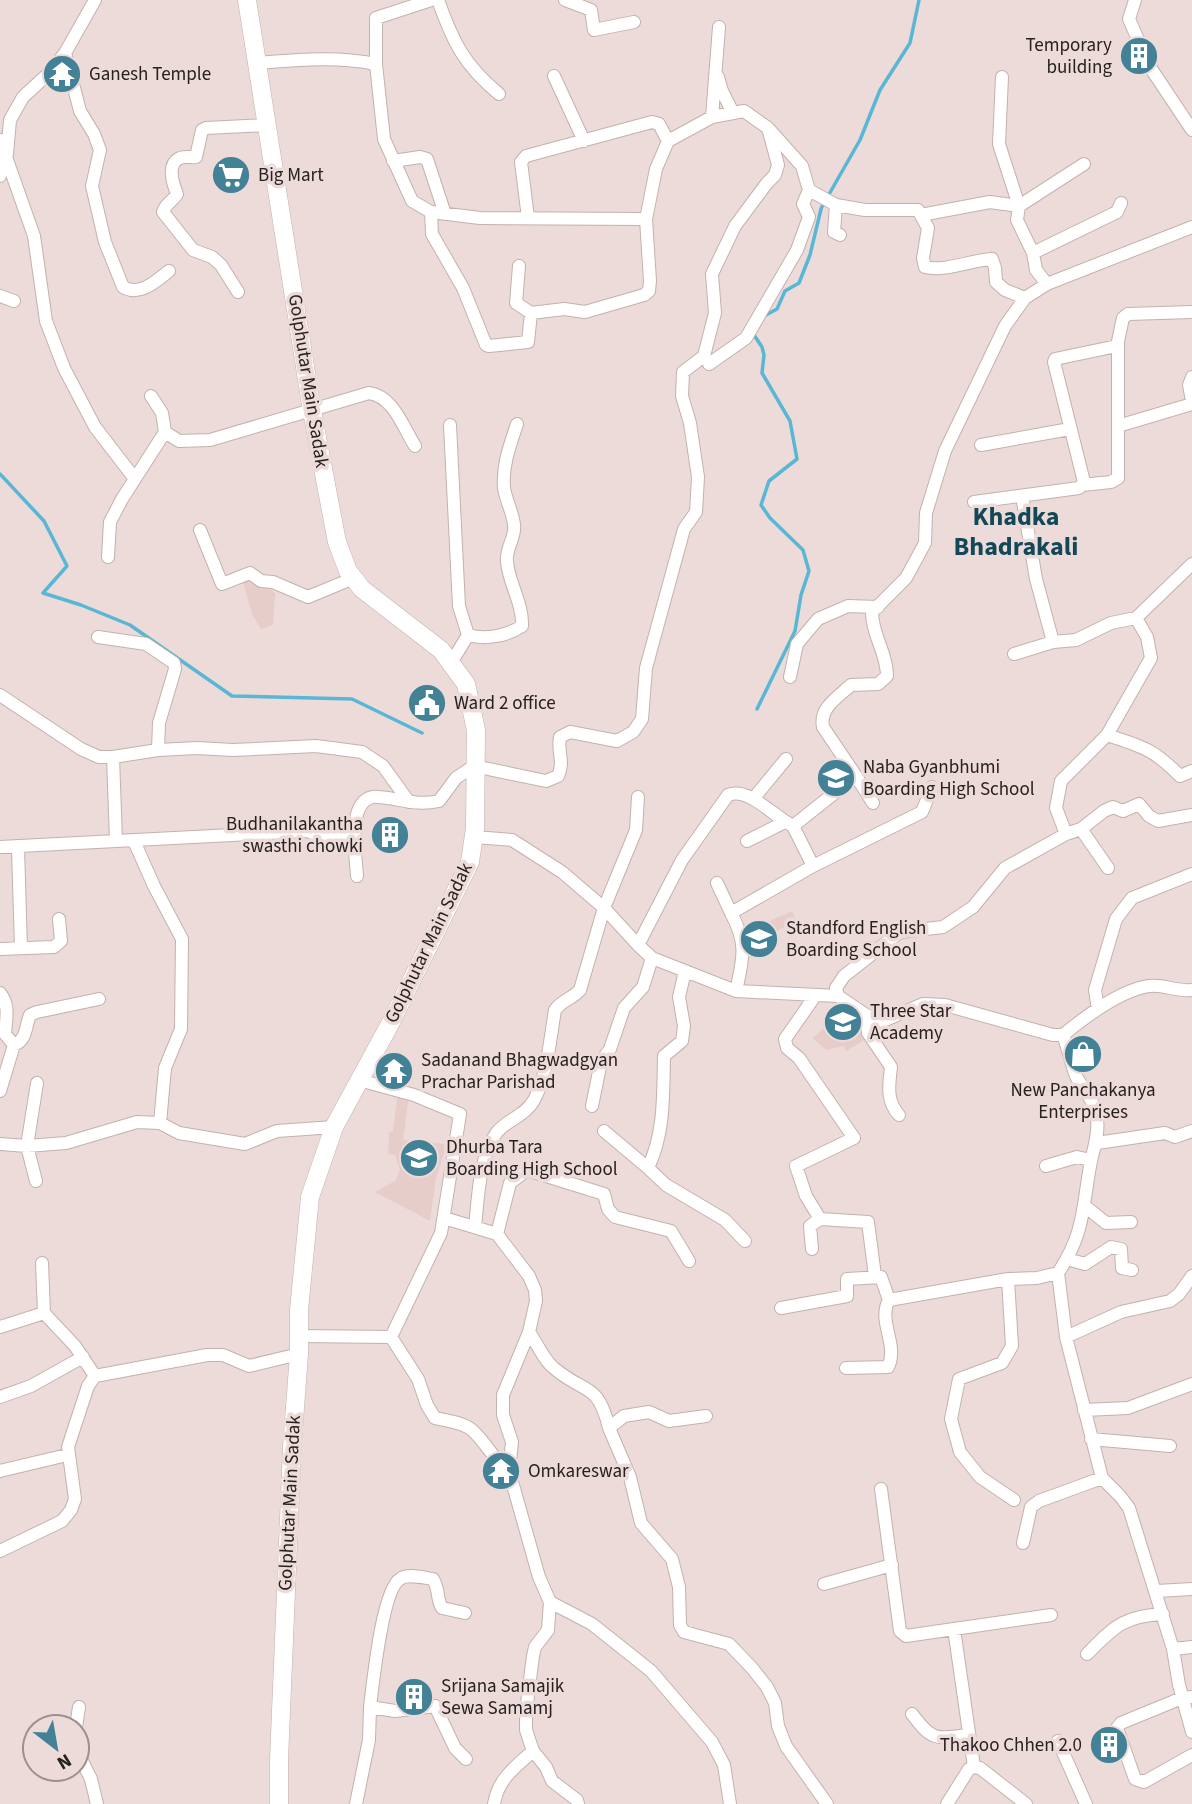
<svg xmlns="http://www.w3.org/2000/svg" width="1192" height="1804" font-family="'Source Sans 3',sans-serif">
	<rect width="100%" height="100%" fill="#ecdbd9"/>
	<path fill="#e6cdc9" d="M256 576 275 593 273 625 261 629 252 614 243 582Z
		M792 911 797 922 774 932 771 946 773 952 749 958 747 951 748 944 743 934 742 925 759 921 761 925Z
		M847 1006 866 1039 846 1051 844 1046 826 1050 813 1038Z
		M398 1093 409 1095 403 1140 447 1144 436 1178 430 1221 375 1192 395 1181 400 1170 395 1155 388 1154 389 1132 393 1131Z"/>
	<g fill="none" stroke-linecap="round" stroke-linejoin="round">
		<path stroke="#59b7d5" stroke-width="3.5" d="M828 196 860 140 880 90 910 43 919 0
			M764 316 777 309 785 291 799 283 810 255 821 209 824 202
			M754 335 762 347 764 355 762 373 790 421 797 459 769 481 761 505 770 518 803 550 809 571 801 595 795 631 757 709
			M0 474 44 521 67 566 43 593 81 605 130 625 232 696 352 699 422 733"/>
		<g stroke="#c2b2af" stroke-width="14">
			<path id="minor" d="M431 0 376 18V64L384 139 412 201 431 212 480 218 646 219
				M438 0C453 42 464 65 499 94
				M565 0 591 10 594 30 634 22
				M1135 0 1129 19 1150 67 1192 130
				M65 53 80 111 94 134 100 150 92 186 105 242 123 287C140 297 156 281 169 271
				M257 63C297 60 336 56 376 64
				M554 76 584 141
				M718 77 722 91 733 113
				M712 117 719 27
				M0 140 34 236 46 321 64 368 95 427 135 479
				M393 161 420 157 427 159 445 214
				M0 176 7 154 10 120 23 97 48 74 65 53 95 0
				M836 205 834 232 840 235
				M431 212 432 234 463 288 486 345 489 346 528 342 531 313
				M921 215 990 202 1019 206 999 144 1002 77
				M528 218 521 162 526 156 652 122 659 124 668 141
				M1033 253 1017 220 1019 206 1084 164
				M519 266 516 303 531 313 564 309 585 312 644 295 649 291 650 281 646 219 656 169 668 141 712 117 744 111 768 128 802 166 809 190 836 205 865 210H918L928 228 923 258 925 267C946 272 971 260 992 259L995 268 996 282 1005 290 1025 298 1047 284 1192 227
				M1047 284 1036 270 1033 253 1117 212 1121 203
				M238 292 221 265 212 257 193 250 163 212C165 204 173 201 177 194 173 184 167 166 178 159 183 155 191 158 196 157L202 130 206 128 268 125
				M0 296 14 301
				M709 364 746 338 797 250 809 217 803 204 809 190
				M1192 377 1189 385 1192 401
				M450 425 459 606 468 635 451 663
				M1118 426 1192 404
				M165 432 179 441 210 440 369 393C393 396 403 427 415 446
				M981 445 1070 429
				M1082 485 1111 482 1118 478V344
				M1022 496 1036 579 1053 642
				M974 502 1079 488 1084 482 1054 362 1055 359 1117 346 1123 318 1128 314 1192 312
				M200 530 222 584 250 573 261 581 273 582 308 597 354 578
				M108 557 110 522 122 499 165 432 162 413 151 396
				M468 635C485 640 507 636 522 626 523 603 509 584 507 562 505 548 516 538 514 525 513 513 506 501 504 488 502 466 510 445 517 424
				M98 637 146 644 174 663 175 669 159 723 158 750
				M1014 654 1053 642 1076 640 1111 623 1136 618 1192 564
				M790 677 797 644 818 619 848 606 878 607
				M0 695 81 749 99 757H113L158 750 197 748 233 750 316 746 362 752 383 766 409 802
				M1107 735C1143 747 1152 748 1180 776L1192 771
				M113 757 116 841
				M856 776 823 727C819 708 838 697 851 685L878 684 887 676C887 653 872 635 872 612L906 578 925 543 926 513 945 451 1005 326 1025 298
				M932 787 922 812 813 866 731 913C748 944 743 959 736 991L838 996 866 1015 883 1021 923 1004 945 1005 1053 1035H1063
				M753 799 786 759
				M1081 829 1108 868
				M1066 834 1056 808 1061 781 1107 735 1151 658 1147 637 1136 618
				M474 837 512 840 562 872 604 908 638 945 652 958 736 991
				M134 841 154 886 182 939 181 1029 165 1068 160 1123
				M747 841 785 822
				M0 847 308 831C332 844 330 840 354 828
				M18 848 21 948
				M813 866 793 826 856 776 873 803
				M357 876C356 856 345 793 379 797 402 799 416 806 439 801L456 778 474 766 546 781 558 776C565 760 557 754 560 737L570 732 617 741 633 732 642 719 646 668 684 529 696 512 698 477 690 423 682 396 683 372 704 356 715 313 712 274 735 226 767 183 775 175 778 165 768 128
				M717 883 731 913
				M638 945 682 860 728 795C748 786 774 817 793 826
				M0 949 54 947 61 941 59 919
				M685 971 679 997 684 1026 682 1041 664 1056C663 1094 665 1132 648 1168L666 1185 725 1220 745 1241
				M0 993C10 1005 6 1019 5 1034L14 1045C27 1040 25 1027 30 1015L37 1012 99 999
				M815 996 785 1039 787 1048 799 1058 854 1138 796 1166 806 1196 820 1219 868 1222 875 1276
				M838 996 836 988 844 976 900 932 943 927 973 907 1005 868 1066 834 1081 829 1104 811 1113 807 1123 811 1139 804 1149 816 1158 821 1192 815
				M1098 1009 1095 990 1116 919 1132 898 1192 874
				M866 1015 868 1033 891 1067C889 1085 886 1101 899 1115
				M359 1080 414 1095 460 1114 441 1233 391 1337 418 1379 427 1405 435 1418C447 1421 462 1422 472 1430 486 1442 493 1460 509 1471L539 1577 550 1602 548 1630 535 1647 533 1656 526 1711V1730L533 1751 546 1767 552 1781 577 1800 578 1804
				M0 1091 14 1045
				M592 1106 601 1062 610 1049 624 1008 643 987 652 958
				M604 1131 648 1168
				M1097 1143 1165 1133 1175 1137 1192 1131
				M0 1144 27 1146 66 1143 137 1122 160 1123 179 1133 245 1144 277 1131 334 1127
				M1046 1166 1077 1157 1091 1160
				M36 1181 27 1146 37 1083
				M1086 1207 1106 1223 1131 1222
				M444 1218 497 1234 529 1276 535 1290 536 1301 529 1332C537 1343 544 1361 555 1369 585 1394 598 1382 609 1428L624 1416 649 1412 669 1421 706 1416
				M475 1227C478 1199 479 1156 497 1132 507 1120 526 1115 534 1100 548 1074 550 1038 555 1010 562 1000 572 999 580 990L604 908 636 830 638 797
				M497 1234 510 1183 527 1170 604 1194 608 1209 615 1217 671 1231 689 1261
				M812 1249 810 1226 820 1219
				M1067 1259 1085 1264 1111 1247 1121 1249 1122 1268 1132 1270
				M42 1263 44 1313 75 1346 95 1376
				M1058 1273 1066 1337 1102 1478 1120 1496 1129 1508 1173 1649 1179 1685 1192 1732
				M1008 1279 1012 1346 1002 1363 959 1379 951 1419 960 1452 980 1477 1014 1500
				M781 1308 847 1296V1279L881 1277 889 1300
				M0 1327 44 1313
				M299 1336 391 1337
				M1066 1337 1121 1312 1170 1301 1179 1294 1192 1276
				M846 1368 888 1367C899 1345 877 1321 889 1300L1008 1279 1037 1278 1058 1273C1086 1231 1082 1206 1091 1161 1094 1147 1099 1134 1097 1119 1096 1102 1083 1090 1076 1076 1071 1063 1068 1048 1063 1035 1085 1017 1120 990 1149 986 1163 984 1178 992 1192 990
				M0 1397 31 1386 83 1357
				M1084 1410 1128 1408 1192 1384
				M609 1428 630 1477 641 1523 672 1559 679 1587 680 1625 684 1632 729 1644 752 1668 767 1687 775 1703 778 1726 786 1746 827 1804
				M1091 1439 1170 1446
				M0 1471 67 1455
				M509 1471 512 1442 503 1415V1395L529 1332
				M881 1489 900 1631 906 1636 954 1629
				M1023 1543 1031 1507 1039 1501 1102 1478
				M0 1551 62 1521 71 1510 75 1499 68 1447 88 1386 95 1376 207 1355H223L249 1366 299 1354
				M824 1584 892 1565
				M1157 1591 1192 1589
				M550 1602 592 1624 651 1671 712 1742 724 1765 730 1804
				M1173 1649 1192 1647
				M1087 1654C1114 1627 1123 1616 1163 1614
				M1192 1697 1182 1698 1121 1723 1117 1728 1135 1779 1144 1782 1192 1755
				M370 1707C373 1684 382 1590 400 1579 408 1573 424 1578 433 1579 440 1591 436 1598 442 1608L465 1613
				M912 1714C932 1741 936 1739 968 1735
				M76 1727 79 1707
				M1058 1741 1086 1804
				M77 1751 91 1779 97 1804
				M974 1767 980 1768 1026 1804
				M356 1804 369 1740 370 1707 395 1711 435 1706 455 1748 466 1759
				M494 1804C498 1779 515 1767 533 1751
				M947 1804 969 1769 974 1767 954 1629 1051 1615"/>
		</g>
		<g stroke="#c2b2af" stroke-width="19">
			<path id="secondary" d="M247 0 312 411 337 542 348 571 362 589 441 650 466 684 476 730 475 828 470 862 390 1024 334 1127 310 1197 299 1310V1354L292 1447 279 1760V1804"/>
		</g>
		<use href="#minor" stroke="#fff" stroke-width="12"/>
		<use href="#secondary" stroke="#fff" stroke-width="18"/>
	</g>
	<defs>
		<g id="building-disc" transform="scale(2.0125)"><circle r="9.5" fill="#428196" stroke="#ecdbd9"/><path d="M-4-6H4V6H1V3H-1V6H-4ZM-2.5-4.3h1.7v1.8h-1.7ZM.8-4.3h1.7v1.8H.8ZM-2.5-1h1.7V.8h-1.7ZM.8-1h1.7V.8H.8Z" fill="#fff"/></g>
		<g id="temple-disc" transform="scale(2.0125)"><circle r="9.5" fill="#428196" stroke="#ecdbd9"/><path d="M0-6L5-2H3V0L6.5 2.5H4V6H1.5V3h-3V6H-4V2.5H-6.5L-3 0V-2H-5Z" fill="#fff"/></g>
		<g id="supermarket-disc" transform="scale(2.0125)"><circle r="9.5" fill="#428196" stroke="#ecdbd9"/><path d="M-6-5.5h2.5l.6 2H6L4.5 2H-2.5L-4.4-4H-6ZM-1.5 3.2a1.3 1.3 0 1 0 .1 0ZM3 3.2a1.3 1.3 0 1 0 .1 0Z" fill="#fff"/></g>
		<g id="civic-disc" transform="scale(2.0125)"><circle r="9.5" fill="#428196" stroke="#ecdbd9"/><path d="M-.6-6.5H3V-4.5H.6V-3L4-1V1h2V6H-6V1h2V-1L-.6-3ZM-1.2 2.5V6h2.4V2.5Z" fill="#fff"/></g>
		<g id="school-disc" transform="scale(2.0125)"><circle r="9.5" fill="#428196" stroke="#ecdbd9"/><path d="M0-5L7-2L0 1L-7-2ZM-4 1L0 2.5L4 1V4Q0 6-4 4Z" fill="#fff"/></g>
		<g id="shop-disc" transform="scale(2.0125)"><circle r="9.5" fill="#428196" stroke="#ecdbd9"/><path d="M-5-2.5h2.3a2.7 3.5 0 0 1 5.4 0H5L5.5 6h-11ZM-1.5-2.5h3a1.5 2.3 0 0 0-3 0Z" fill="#fff"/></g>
	</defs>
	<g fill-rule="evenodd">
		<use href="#building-disc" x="1139" y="56"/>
		<use href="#temple-disc" x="62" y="74"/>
		<use href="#supermarket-disc" x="231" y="175"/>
		<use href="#civic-disc" x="427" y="703"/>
		<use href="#school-disc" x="836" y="778"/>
		<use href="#building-disc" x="390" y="835"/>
		<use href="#school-disc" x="759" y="939"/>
		<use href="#school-disc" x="843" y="1022"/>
		<use href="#shop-disc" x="1083" y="1054"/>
		<use href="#temple-disc" x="394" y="1071"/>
		<use href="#school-disc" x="419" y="1158"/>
		<use href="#temple-disc" x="501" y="1471"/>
		<use href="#building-disc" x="414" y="1697"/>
		<use href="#building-disc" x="1109" y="1745"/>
	</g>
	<g text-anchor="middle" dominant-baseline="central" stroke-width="7" stroke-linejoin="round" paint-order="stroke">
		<g font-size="19" fill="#272120" stroke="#ecdbd9" text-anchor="start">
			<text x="1112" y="45" text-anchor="end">Temporary<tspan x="1112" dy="22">building</tspan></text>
			<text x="89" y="74">Ganesh Temple</text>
			<text x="258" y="175">Big Mart</text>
			<text x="454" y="703">Ward 2 office</text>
			<text x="863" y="767">Naba Gyanbhumi<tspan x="863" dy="22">Boarding High School</tspan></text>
			<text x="363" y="824" text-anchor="end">Budhanilakantha<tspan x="363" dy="22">swasthi chowki</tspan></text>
			<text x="786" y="928">Standford English<tspan x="786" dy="22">Boarding School</tspan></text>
			<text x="870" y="1011">Three Star<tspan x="870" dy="22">Academy</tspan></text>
			<text x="421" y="1060">Sadanand Bhagwadgyan<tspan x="421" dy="22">Prachar Parishad</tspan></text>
			<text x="1083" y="1090" text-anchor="middle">New Panchakanya<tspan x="1083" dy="22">Enterprises</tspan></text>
			<text x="446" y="1147">Dhurba Tara<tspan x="446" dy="22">Boarding High School</tspan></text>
			<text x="528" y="1471">Omkareswar</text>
			<text x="441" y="1686">Srijana Samajik<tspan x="441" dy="22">Sewa Samamj</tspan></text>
			<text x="1082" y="1745" text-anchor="end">Thakoo Chhen 2.0</text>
		</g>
		<g font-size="19" fill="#272120" stroke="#ecdbd9">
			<text transform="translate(308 381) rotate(81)">Golphutar Main Sadak</text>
			<text transform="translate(429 943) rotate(-64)">Golphutar Main Sadak</text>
			<text transform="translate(290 1503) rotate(-87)">Golphutar Main Sadak</text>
		</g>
		<g font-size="26" font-weight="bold" fill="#124857" stroke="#ecdbd9">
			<text x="1016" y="516">Khadka<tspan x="1016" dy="30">Bhadrakali</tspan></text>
		</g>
	</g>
	<g transform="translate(56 1748) rotate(149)"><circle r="33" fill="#ecdbd9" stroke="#9d918f" stroke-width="2"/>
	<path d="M0-5L12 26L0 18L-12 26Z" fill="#428196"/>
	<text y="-10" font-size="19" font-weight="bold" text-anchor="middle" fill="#272120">N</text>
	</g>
</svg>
